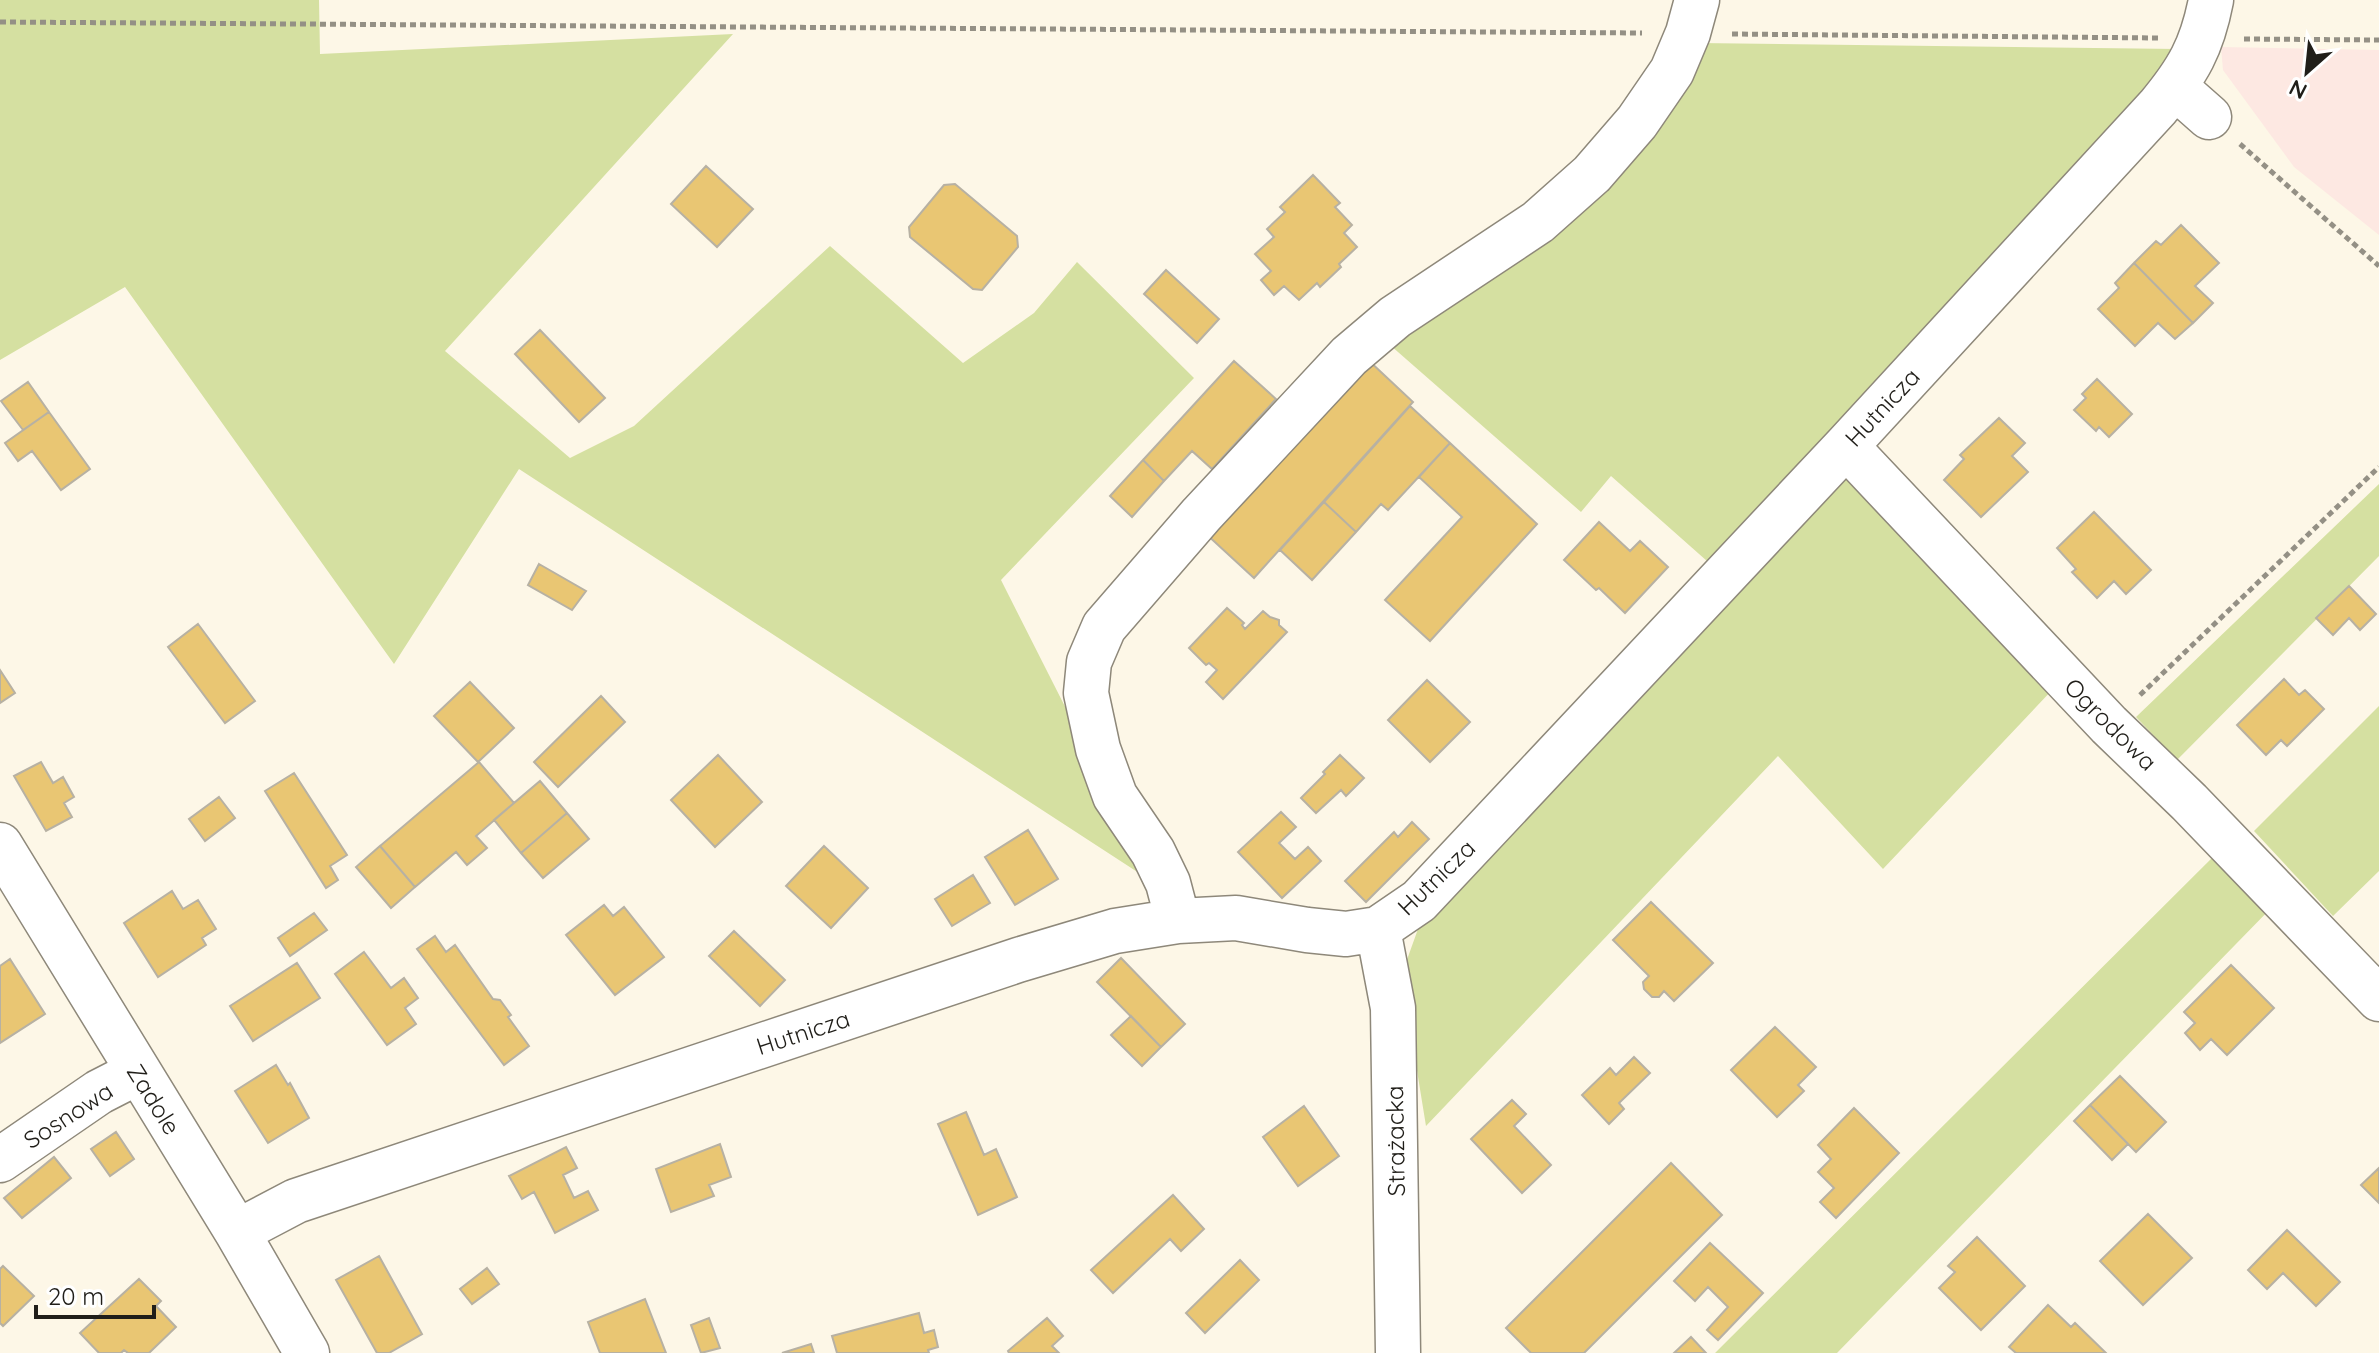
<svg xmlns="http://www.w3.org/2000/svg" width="2379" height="1353" font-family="Quicksand,sans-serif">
	<rect width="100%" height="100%" fill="#fdf7e7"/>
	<path fill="#fde8e2" d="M2221 47 2379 50V235L2294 167 2223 70Z"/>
	<path fill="#d5e0a1" d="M0 0H319L320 54 733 34 445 351 570 458 634 426 830 246 963 363 1034 313 1077 262 1194 378 1001 580 1092 760 1142 875 519 469 394 664 125 287 0 360Z
		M1698 43 2178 49 2142 103 1716 569 1611 476 1581 512 1382 338 1504 267Z
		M1848 476 2054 688 1883 869 1778 756 1426 1126 1408 1015 1404 968 1418 929Z
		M2379 484V556L2177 760 2136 717Z
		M2379 706V871L2333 916 2254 831Z
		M2222 848 2275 904 1837 1353H1715Z"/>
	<path fill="#e9c673" stroke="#b7b1a3" stroke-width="2" d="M706 166 753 209 717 247 671 204Z
		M1313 175 1340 203 1335 207 1352 225 1344 233 1357 247 1339 264 1341 267 1320 287 1317 283 1299 300 1284 286 1274 295 1261 280 1271 271 1255 254 1274 237 1267 229 1285 212 1280 207Z
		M955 184 1017 236 1018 247 982 290 973 289 910 237 909 227 944 185Z
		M2181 225 2219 263 2195 286 2213 303 2193 323 2134 263 2156 241 2161 245Z
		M2134 263 2193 323 2175 339 2158 323 2135 346 2098 309 2119 288 2115 283Z
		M1166 270 1219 319 1197 343 1144 294Z
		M540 330 605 398 579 422 515 354Z
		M1366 358 1413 402 1254 578 1205 533Z
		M1234 361 1276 399 1212 469 1192 451 1164 481 1143 460Z
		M2097 379 2132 414 2109 437 2099 427 2096 431 2074 410 2086 398 2082 394Z
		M28 382 49 412 23 430 1 401Z
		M1410 406 1450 443 1388 510 1381 504 1356 532 1324 502Z
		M49 412 90 469 61 490 32 451 18 461 5 443Z
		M1999 418 2025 443 2012 456 2028 472 1981 517 1944 480 1964 459 1960 455Z
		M1450 443 1537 524 1430 641 1385 600 1462 517 1419 477Z
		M1143 460 1164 481 1132 517 1110 496Z
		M1324 502 1356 532 1312 580 1280 550Z
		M2094 512 2151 570 2126 594 2114 581 2097 598 2072 572 2076 569 2057 548Z
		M1599 522 1630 551 1640 541 1668 567 1625 613 1599 588 1596 590 1564 560Z
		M539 564 586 591 572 610 528 585Z
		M2349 586 2376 614 2360 630 2349 618 2333 635 2316 618Z
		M1227 608 1244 623 1242 625 1245 629 1263 611 1270 617 1279 620V625L1287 632 1223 699 1206 682 1217 670 1209 663 1206 665 1189 648Z
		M198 624 255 701 225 723 168 647Z
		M0 670 15 693 0 703Z
		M2284 679 2299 695 2305 690 2324 709 2287 746 2281 740 2266 755 2237 725Z
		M1427 680 1470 722 1430 762 1388 720Z
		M470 682 514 728 478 762 434 716Z
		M601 696 625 722 558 787 534 762Z
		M718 755 762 802 715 847 671 800Z
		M1340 755 1364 778 1346 796 1341 790 1316 813 1301 798 1325 774 1323 772Z
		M41 762 53 783 63 777 74 797 64 803 72 817 46 831 14 776Z
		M479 762 514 803 476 836 487 848 467 865 456 852 415 887 380 846Z
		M294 773 347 855 330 866 338 880 326 888 265 791Z
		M540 781 567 813 521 853 494 820Z
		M219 797 235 818 205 841 189 819Z
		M1281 812 1296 827 1279 843 1295 859 1308 847 1321 861 1282 898 1238 852Z
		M567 813 589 839 543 878 521 853Z
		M1412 822 1429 839 1366 902 1345 881 1394 832 1398 837Z
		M1028 830 1058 879 1015 905 985 857Z
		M380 846 415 887 391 908 356 867Z
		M824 846 868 888 831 928 786 886Z
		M973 875 990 903 952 926 935 899Z
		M172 891 183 909 198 900 216 929 202 938 206 945 158 977 124 923Z
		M1651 902 1713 963 1674 1001 1664 991 1659 997H1652L1644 989 1643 982 1649 976 1613 940Z
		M604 905 613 916 624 907 664 957 615 995 566 935Z
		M314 913 327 930 290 956 278 938Z
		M734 931 785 980 760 1006 709 956Z
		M435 936 446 952 455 945 493 999 500 1000 511 1015 508 1017 529 1046 504 1065 417 949Z
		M364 952 391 988 404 978 418 998 405 1008 416 1024 387 1045 335 974Z
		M1121 958 1185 1024 1161 1047 1097 982Z
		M10 959 45 1014 0 1043V966Z
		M297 963 320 998 253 1041 230 1006Z
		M2231 965 2274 1008 2227 1055 2211 1039 2200 1050 2185 1033 2195 1023 2184 1012Z
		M1131 1016 1161 1047 1142 1066 1111 1035Z
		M1775 1027 1816 1067 1798 1085 1804 1091 1777 1117 1731 1070Z
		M1634 1057 1650 1073 1619 1103 1624 1109 1609 1124 1582 1095 1610 1068 1616 1075Z
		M276 1065 288 1085 290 1083 309 1118 268 1143 235 1091Z
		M2120 1076 2166 1122 2136 1152 2090 1105Z
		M1512 1100 1526 1114 1514 1126 1551 1165 1522 1193 1471 1139Z
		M2090 1105 2128 1144 2112 1160 2074 1121Z
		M1304 1106 1339 1156 1298 1186 1263 1137Z
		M1854 1108 1899 1153 1836 1218 1820 1202 1834 1188 1818 1172 1831 1159 1818 1145Z
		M966 1112 984 1155 996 1149 1017 1197 978 1215 938 1124Z
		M116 1132 134 1159 110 1176 91 1149Z
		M720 1144 731 1177 709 1185 714 1196 671 1212 656 1169Z
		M566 1147 577 1168 563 1175 574 1198 588 1191 598 1210 555 1233 534 1192 522 1199 509 1176Z
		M54 1157 71 1178 22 1218 4 1198Z
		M1671 1163 1722 1215 1584 1353H1531L1506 1328Z
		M2379 1168V1203L2361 1185Z
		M1173 1195 1204 1229 1181 1251 1170 1239 1113 1293 1091 1270Z
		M2148 1214 2192 1258 2143 1305 2100 1261Z
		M2287 1230 2340 1282 2316 1306 2283 1273 2267 1289 2248 1270Z
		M1977 1237 2025 1286 1981 1330 1939 1288 1955 1272 1948 1266Z
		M1710 1243 1763 1293 1718 1340 1707 1330 1728 1307 1708 1287 1695 1301 1674 1281Z
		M379 1256 422 1334 389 1353H377L336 1280Z
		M1240 1260 1259 1280 1205 1333 1186 1313Z
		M3 1266 34 1296 3 1326 0 1323V1269Z
		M487 1268 499 1284 472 1304 460 1289Z
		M139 1279 161 1301 156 1306 176 1327 149 1353H128L124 1350 121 1353H99L80 1333Z
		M645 1299 666 1353H600L588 1322Z
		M2048 1305 2071 1327 2075 1323 2106 1353H2016L2009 1347Z
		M919 1313 924 1333 934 1330 938 1347 928 1350 929 1353H837L832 1336Z
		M709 1318 720 1348 701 1353 691 1325Z
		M1047 1318 1063 1336 1052 1346 1059 1353H1009L1008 1351Z
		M1691 1337 1706 1353H1674Z
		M811 1344 814 1353H782Z"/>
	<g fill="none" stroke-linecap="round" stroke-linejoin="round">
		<g stroke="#8e887a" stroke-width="47">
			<path id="minor" d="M2175 87 2209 117
				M1846 446 2109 725 2189 802 2379 999
				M0 845 237 1232 307 1353
				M1178 921 1168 883 1153 852 1115 796 1098 749 1086 693 1089 662 1104 627 1201 515 1349 356 1395 317 1538 222 1592 174 1637 122 1672 71 1688 33 1697 0
				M1378 929 1393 1008 1398 1353
				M0 1160 99 1092 138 1072
				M237 1232 296 1201 1018 960 1115 931 1178 921 1236 918 1307 930 1346 934 1378 929 1419 901 1846 446 2158 107C2188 71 2202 47 2211 0"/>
		</g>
		<path stroke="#949085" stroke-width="5" stroke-dasharray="6 4" stroke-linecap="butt" d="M0 22 1642 33
			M1732 34 2158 38
			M2244 39 2379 40
			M2240 144 2379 266
			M2140 695 2379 467"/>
		<use href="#minor" stroke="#fff" stroke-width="44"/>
	</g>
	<g text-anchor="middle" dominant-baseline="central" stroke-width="7" stroke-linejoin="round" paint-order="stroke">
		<g font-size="24" fill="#201e19" stroke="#fff">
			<text transform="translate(1882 407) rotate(-47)">Hutnicza</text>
			<text transform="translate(2111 724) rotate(45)">Ogrodowa</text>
			<text transform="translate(1436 877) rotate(-44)">Hutnicza</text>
			<text transform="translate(803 1032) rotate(-18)">Hutnicza</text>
			<text transform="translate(154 1099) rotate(58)">Zadole</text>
			<text transform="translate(68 1115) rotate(-33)">Sosnowa</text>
			<text transform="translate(1395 1141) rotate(-91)">Strażacka</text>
		</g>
	</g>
	<g transform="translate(2307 72) rotate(207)" stroke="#ffffff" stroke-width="6" paint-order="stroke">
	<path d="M0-6L14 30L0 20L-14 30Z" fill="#201e19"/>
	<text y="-12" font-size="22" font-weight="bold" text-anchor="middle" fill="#201e19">N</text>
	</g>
	<path d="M36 1305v12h118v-12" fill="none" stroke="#201e19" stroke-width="4"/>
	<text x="48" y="1305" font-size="24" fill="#201e19" stroke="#ffffff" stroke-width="6" paint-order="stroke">20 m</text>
</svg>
